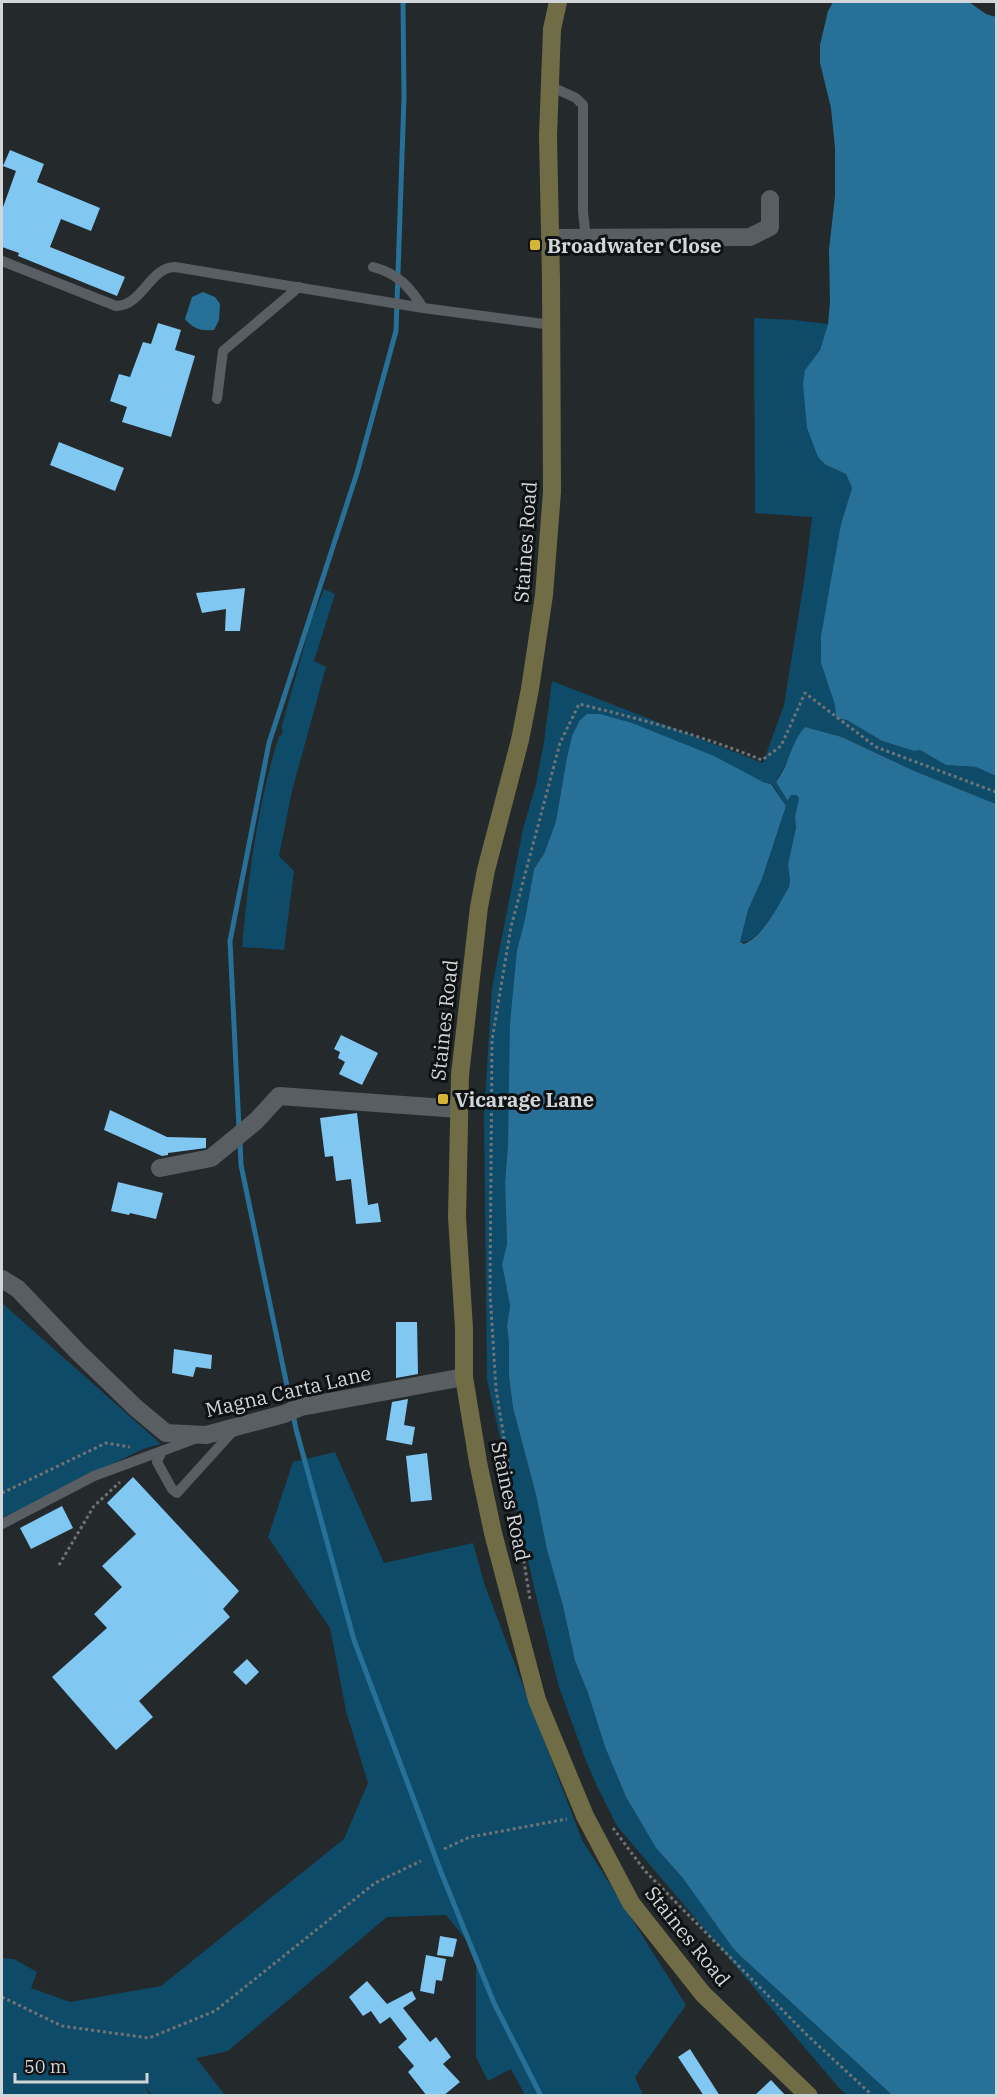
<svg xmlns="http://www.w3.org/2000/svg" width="998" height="2097" font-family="'IBM Plex Serif',serif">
	<rect width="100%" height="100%" fill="#24292c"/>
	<path fill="#0e4b69" d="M754 318 794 320 828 324 820 350 805 370 826 465 846 474 852 488 841 524 835 705 836 717 847 720 882 741 914 751 920 750 946 765 976 767 996 776V804L912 770 842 737 805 727 776 782 789 801 791 795H796L799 798 795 817 796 826 788 864 790 881 789 887C781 901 758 946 740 942L748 910 762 879 786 806 772 784 572 736 567 757 556 821 544 854 534 869 525 919 517 950 508 1145 505 1182 507 1244 502 1264 510 1306 507 1326 509 1343V1376L513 1408 536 1495 547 1550 563 1606 575 1661 588 1693 605 1747 626 1797 656 1848 682 1877 745 1960 892 2095H847L839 2088 617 1826 597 1786 586 1761 559 1687 536 1596 487 1380 484 1115 492 988 523 829 536 784 544 742 552 681 763 763 784 705 805 575 812 517 755 513Z
		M324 589 335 594 314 661 326 667 292 791 279 856 294 871 284 950 242 947C249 873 257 807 279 736H281L283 729H281L311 622Z
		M2 1303 161 1444 143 1449 2 1518Z
		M335 1452 384 1563 473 1543 485 1586 582 1840 686 2005 635 2077 643 2095H525L511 2069 488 2081 476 2057V1952L446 1915 387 1917 228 2051 196 2058 225 2095H152L144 2085 150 2095H2V1958L14 1959 37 1972 31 1988 70 2002 161 1986 344 1839 368 1783 346 1711 330 1628 268 1537 293 1462Z"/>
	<path fill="#277097" d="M833 2H969L986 14 996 17V776L976 767 946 765 920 750 914 751 882 741 847 720 836 718 835 705 821 663V636L841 524 852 488 846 474 826 465 818 457 807 428 803 384 805 370 820 350 828 324 830 302 829 250 835 196V148L831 108 820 63V45L828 11Z
		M203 292 215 297 220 304 219 320 214 330C201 331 193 329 185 319L192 297Z
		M587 714H600L632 723 714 756 763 782 771 784 786 806 762 879 748 910 740 942 744 944C763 937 779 904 789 887L790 881 788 864 796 827 795 817 799 798 796 795H791L788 801 776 782C789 765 791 742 805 727L842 737 912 770 996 804V2095H892L745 1960 733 1948 682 1877 656 1848 626 1797 605 1747 588 1693 575 1661 563 1606 547 1550 536 1495 513 1408 509 1376V1343L507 1326 510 1306 502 1264 507 1244 505 1182 508 1145 510 1024 517 950 525 919 534 869 544 854 556 821 567 757 572 736 580 720Z"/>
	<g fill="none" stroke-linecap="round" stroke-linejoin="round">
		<path stroke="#277097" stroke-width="5" d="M239 1129 230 941 269 743 357 473 396 331 404 98 403 2
			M240 1141 241 1165 296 1429 354 1640 441 1872 494 2003 541 2096"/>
	</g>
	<path fill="#80c7f2" d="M10 150 44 164 37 182 100 208 91 231 61 219 50 247 125 277 117 296 18 256 19 253 2 247V210L16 171 3 166Z
		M158 323 181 330 175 350 195 356 171 437 122 422 127 407 110 401 119 374 130 377 143 342 151 344Z
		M59 442 124 468 115 491 50 465Z
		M245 588 240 631H225L226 609 202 613 196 593Z
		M341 1035 378 1053 362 1085 339 1074 345 1062 338 1058 340 1052 334 1049Z
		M110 1110 167 1137 206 1138V1148L168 1153V1155L162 1156 104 1130Z
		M357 1113 368 1205 378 1203 381 1222 356 1224 351 1179 336 1181 333 1156 325 1157 320 1118Z
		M118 1182 163 1193 156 1219 130 1213 129 1215 111 1211Z
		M396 1322H417L418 1374 396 1378Z
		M174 1349 212 1355 211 1369 196 1367 193 1377 172 1373Z
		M408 1399 404 1425 415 1427 412 1445 386 1440 392 1402Z
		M427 1453 432 1500 411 1502 406 1456Z
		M133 1477 239 1591 223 1609 230 1617 139 1701 153 1717 116 1750 52 1677 107 1628 94 1614 122 1587 102 1566 136 1534 107 1503Z
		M62 1506 73 1528 31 1549 20 1528Z
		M247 1659 259 1672 246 1685 233 1672Z
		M440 1936 457 1939 453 1957 437 1955Z
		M426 1955 446 1959 442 1981 436 1980 434 1994 420 1991Z
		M367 1981 387 2004 412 1991 416 1999 403 2008 430 2042 436 2037 451 2057 443 2064 460 2082 443 2096H427L408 2072 414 2066 398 2047 407 2039 390 2017 380 2024 371 2011 363 2016 349 1997Z
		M690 2049 720 2096H704L678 2057Z
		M771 2080 786 2096H754Z"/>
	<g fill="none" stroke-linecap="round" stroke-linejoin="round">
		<path stroke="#6e7376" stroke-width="3" stroke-dasharray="3 3" stroke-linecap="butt" d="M2 1493 106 1443 130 1447
			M59 1565 94 1506 120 1482
			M530 1599 496 1389 490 1292 492 1040 511 927 560 743 579 704C641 719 703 736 762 760L781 746 805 693 876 747 996 792
			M613 1828 645 1871 807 2035 873 2096
			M444 1849 470 1837 567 1819
			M2 1997 62 2026 149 2038 215 2011 375 1883 421 1861"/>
		<path stroke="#585e62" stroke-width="10" d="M550 86 576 98 583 105V212L586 238
			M2 261 116 306C142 306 150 267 175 267L423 308 552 325
			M373 267C397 273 410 287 423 308
			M217 399 223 351 299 287
			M162 1451 157 1462 172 1489 177 1493 235 1429
			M2 1524 94 1476 197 1438"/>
		<path stroke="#585e62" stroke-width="18" d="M550 238 750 237 770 227V199
			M160 1168 211 1158 256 1121 279 1096 459 1109
			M2 1279 18 1289 77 1351 136 1408 166 1433 206 1435 284 1414 301 1407 464 1377"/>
		<path stroke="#706c46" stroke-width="18" d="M558 2 552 29 548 136 551 279 552 492 544 595 530 689 520 740 486 870 479 907 460 1075 457 1217 464 1328V1377L478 1462 493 1533 537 1700 585 1816 631 1903 703 1994 809 2096"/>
	</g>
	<g fill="#d5b535" stroke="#0f1113" stroke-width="2">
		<rect x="529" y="239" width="12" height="12" rx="3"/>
		<rect x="437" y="1093" width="12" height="12" rx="3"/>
	</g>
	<g text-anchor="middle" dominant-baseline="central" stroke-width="6" stroke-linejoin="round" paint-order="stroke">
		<g font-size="20" font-weight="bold" fill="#d2d6d8" stroke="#0f1113" text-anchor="start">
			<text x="547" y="245">Broadwater Close</text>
			<text x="455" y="1099">Vicarage Lane</text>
		</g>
		<g font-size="20" fill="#d2d6d8" stroke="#0f1113">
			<text transform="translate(525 542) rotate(-86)">Staines Road</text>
			<text transform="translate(444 1020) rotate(-84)">Staines Road</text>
			<text transform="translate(288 1391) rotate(-13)">Magna Carta Lane</text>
			<text transform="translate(511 1501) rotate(78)">Staines Road</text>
			<text transform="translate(688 1936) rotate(51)">Staines Road</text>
		</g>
	</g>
	<rect width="998" height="2097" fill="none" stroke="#d2d6d8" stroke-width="6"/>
	<path d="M15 2073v9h132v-9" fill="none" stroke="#d2d6d8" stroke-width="3"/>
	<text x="24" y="2073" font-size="18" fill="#d2d6d8" stroke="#0f1113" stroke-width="4.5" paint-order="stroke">50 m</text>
</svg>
